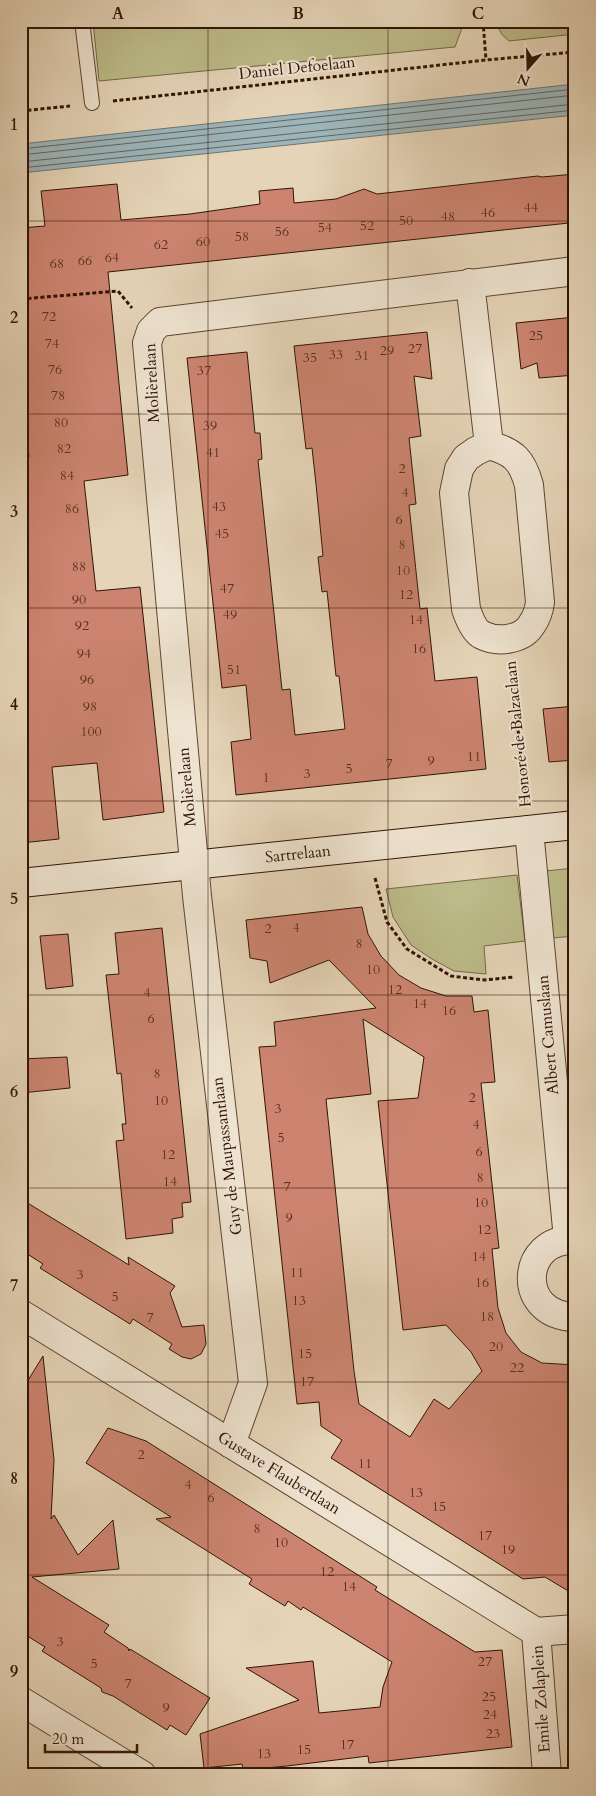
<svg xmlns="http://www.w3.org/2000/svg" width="596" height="1796" font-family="Cardo,serif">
	<rect width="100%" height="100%" fill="#e5d4b7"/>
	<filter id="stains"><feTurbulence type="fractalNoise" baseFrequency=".004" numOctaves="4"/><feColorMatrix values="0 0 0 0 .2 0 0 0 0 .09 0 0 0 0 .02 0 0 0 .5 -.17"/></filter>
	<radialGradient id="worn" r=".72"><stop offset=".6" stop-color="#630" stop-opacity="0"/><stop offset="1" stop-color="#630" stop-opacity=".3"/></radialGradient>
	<path fill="#bcbb89" stroke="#766848" d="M93 21H444L462 28 455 47 99 81Z
		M500 21H575V34L509 41C502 35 497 31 500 21Z
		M575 868V936L552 938 545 871Z
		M517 875 525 941 484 946 486 974 454 971 432 959 411 945 393 917 386 889Z"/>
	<path fill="#9bb5ba" stroke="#717572" d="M575 84V115L21 173V144Z"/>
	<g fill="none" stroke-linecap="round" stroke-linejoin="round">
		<path stroke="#666460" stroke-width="1" d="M21 149 575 89
			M21 155 575 95
			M21 162 575 104
			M21 168 575 110"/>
	</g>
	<path fill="#cc8470" stroke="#311406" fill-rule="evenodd" d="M575 174V217L568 218 569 223 108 272 128 475 84 481 96 591 140 587 164 812 103 820 97 763 52 767 59 839 21 843V458L29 457 21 383V228L45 226 41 191 117 184 121 220 190 214 260 204 259 191 293 188 294 203 336 199 364 189 377 194 538 176 542 177Z
		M575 317V375L539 378 537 363 521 369 516 323Z
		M427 332 432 379 414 376 421 436 409 438 416 504 409 505 420 609 427 608 435 681 477 677 486 769 236 795 231 742 251 739 246 685 222 688 187 358 247 352 255 433H260L262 459 258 460 282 690 290 689 295 735 345 729 339 676H336L327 591 322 592 318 557 323 556 316 484 312 448 306 449 294 346Z
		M575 706V760L549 762 543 709Z
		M362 907 368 934 381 956 399 975 421 988 446 996H472L474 1012 488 1010 495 1082 481 1083 499 1248 492 1249 498 1308 506 1333 521 1352 542 1363 575 1365V1394L571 1395 575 1440V1595L545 1577 523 1579 331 1458 342 1440 321 1426 319 1402 297 1404 259 1047 276 1046 274 1022 376 1008 329 960 270 983 267 961 250 958 246 920ZM363 1019 424 1057 418 1098 378 1101 403 1330 446 1325 471 1352 482 1371 449 1409 434 1399 410 1437 359 1404 354 1371 326 1099 371 1094Z
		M162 928 191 1202 182 1203 183 1217 172 1219 173 1233 126 1239 116 1141 124 1140 122 1124H126L121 1073 117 1074 106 975 119 974 115 933Z
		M68 934 73 986 46 989 40 936Z
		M67 1057 70 1088 21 1093V1059Z
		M21 1199 129 1265 128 1257 175 1286 170 1293 182 1327 204 1325 206 1344 201 1354 191 1359 182 1357 169 1349 172 1344 133 1319 130 1324 40 1268 43 1264 21 1250Z
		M43 1356 54 1460 51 1519 54 1515 78 1555 113 1520 119 1569 32 1577 109 1625 104 1632 128 1648 129 1651 130 1649 210 1698 186 1735 170 1725 167 1730 113 1696 102 1692 101 1688 42 1651 45 1647 21 1632V1612L25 1606 21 1578V1383L27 1382Z
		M108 1428 146 1441 377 1587 375 1590 475 1652 502 1650 512 1747 369 1763 368 1756 287 1766 243 1770 242 1764 204 1768 200 1734 299 1700 246 1668 313 1661 319 1713 380 1707 383 1687 392 1662 303 1607 301 1610 288 1601 285 1606 249 1584 252 1579 156 1519 171 1517 86 1463Z"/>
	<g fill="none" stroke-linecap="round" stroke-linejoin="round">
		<g stroke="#5e4432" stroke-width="16">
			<path id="lane" d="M82 21 92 103"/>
		</g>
		<g stroke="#5e4432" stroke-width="30">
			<path id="street" d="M470 283 489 445
				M489 445C514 452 522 460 529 485L540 602C539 610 537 617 532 624 523 640 498 643 482 635 474 631 469 618 466 609L454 493 459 469 466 458 476 451Z
				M529 830 568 1239
				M575 1240C520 1237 515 1316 575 1317
				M21 1314 536 1632
				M231 1444 253 1383 197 896 147 343 151 331 160 322 575 271
				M21 1701 142 1775
				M547 1775 536 1632 575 1629"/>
		</g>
		<g stroke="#311406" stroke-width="30">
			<path id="secondary" d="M21 883 575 825"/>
		</g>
		<path stroke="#311406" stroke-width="3" stroke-dasharray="4 2.5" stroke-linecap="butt" d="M483 21 486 60
			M113 101 486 60 575 52
			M21 111 70 106
			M21 299 118 291 132 308
			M511 666 526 802
			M375 878 387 922 407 949 451 976 485 980 514 977"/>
		<use href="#lane" stroke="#eee3d0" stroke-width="14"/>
		<use href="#street" stroke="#eee3d0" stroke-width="28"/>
		<use href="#secondary" stroke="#eee3d0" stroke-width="28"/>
	</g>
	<path fill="none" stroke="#311406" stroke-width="1" stroke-opacity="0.55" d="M208 21V1775M388 21V1775M21 221H575M21 414H575M21 608H575M21 801H575M21 995H575M21 1188H575M21 1382H575M21 1575H575"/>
	<g text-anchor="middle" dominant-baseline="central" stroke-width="4" stroke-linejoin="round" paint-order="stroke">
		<g font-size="14" fill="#583020">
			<text x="531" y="207">44</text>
			<text x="488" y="212">46</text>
			<text x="448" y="216">48</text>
			<text x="406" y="220">50</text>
			<text x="367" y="225">52</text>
			<text x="325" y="227">54</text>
			<text x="282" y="231">56</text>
			<text x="242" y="236">58</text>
			<text x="203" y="241">60</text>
			<text x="161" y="244">62</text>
			<text x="112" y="257">64</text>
			<text x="85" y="260">66</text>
			<text x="57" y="263">68</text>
			<text x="49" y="316">72</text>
			<text x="536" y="335">25</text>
			<text x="52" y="343">74</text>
			<text x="415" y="348">27</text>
			<text x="387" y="350">29</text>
			<text x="336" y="354">33</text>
			<text x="362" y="355">31</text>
			<text x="310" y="357">35</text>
			<text x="55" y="369">76</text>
			<text x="204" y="370">37</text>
			<text x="58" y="395">78</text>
			<text x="61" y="422">80</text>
			<text x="210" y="425">39</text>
			<text x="64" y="448">82</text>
			<text x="213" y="452">41</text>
			<text x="402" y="468">2</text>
			<text x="67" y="475">84</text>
			<text x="405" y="492">4</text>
			<text x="219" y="506">43</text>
			<text x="72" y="508">86</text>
			<text x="399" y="519">6</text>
			<text x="222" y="533">45</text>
			<text x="402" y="544">8</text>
			<text x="79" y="566">88</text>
			<text x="403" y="570">10</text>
			<text x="227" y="588">47</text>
			<text x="406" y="594">12</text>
			<text x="79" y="599">90</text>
			<text x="230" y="614">49</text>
			<text x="416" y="619">14</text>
			<text x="82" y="625">92</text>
			<text x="419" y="648">16</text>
			<text x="84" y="653">94</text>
			<text x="234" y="669">51</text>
			<text x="87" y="679">96</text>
			<text x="90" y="706">98</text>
			<text x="91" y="731">100</text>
			<text x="474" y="756">11</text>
			<text x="431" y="760">9</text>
			<text x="389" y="763">7</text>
			<text x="349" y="768">5</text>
			<text x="307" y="773">3</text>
			<text x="266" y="777">1</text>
			<text x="296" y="927">4</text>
			<text x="268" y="928">2</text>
			<text x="359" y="943">8</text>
			<text x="373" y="969">10</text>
			<text x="395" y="989">12</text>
			<text x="147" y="992">4</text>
			<text x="420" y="1003">14</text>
			<text x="449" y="1010">16</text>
			<text x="151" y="1018">6</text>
			<text x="157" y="1073">8</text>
			<text x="472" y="1097">2</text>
			<text x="161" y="1100">10</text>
			<text x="278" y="1108">3</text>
			<text x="476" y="1124">4</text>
			<text x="281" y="1137">5</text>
			<text x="479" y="1151">6</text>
			<text x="168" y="1154">12</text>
			<text x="480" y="1177">8</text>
			<text x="170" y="1181">14</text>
			<text x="287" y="1186">7</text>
			<text x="481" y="1202">10</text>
			<text x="289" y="1217">9</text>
			<text x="484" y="1229">12</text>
			<text x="479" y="1256">14</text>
			<text x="297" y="1272">11</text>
			<text x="80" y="1274">3</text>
			<text x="482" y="1282">16</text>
			<text x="115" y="1296">5</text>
			<text x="299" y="1300">13</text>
			<text x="487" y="1316">18</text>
			<text x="150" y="1317">7</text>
			<text x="496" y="1346">20</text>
			<text x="305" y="1353">15</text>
			<text x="517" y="1367">22</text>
			<text x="307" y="1381">17</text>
			<text x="141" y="1454">2</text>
			<text x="365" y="1463">11</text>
			<text x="188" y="1484">4</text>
			<text x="416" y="1492">13</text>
			<text x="211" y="1497">6</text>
			<text x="439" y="1506">15</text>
			<text x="257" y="1528">8</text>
			<text x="485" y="1535">17</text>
			<text x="281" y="1542">10</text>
			<text x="508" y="1549">19</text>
			<text x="327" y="1571">12</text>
			<text x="349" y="1586">14</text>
			<text x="60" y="1641">3</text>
			<text x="485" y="1661">27</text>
			<text x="94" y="1663">5</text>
			<text x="128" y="1683">7</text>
			<text x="489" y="1696">25</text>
			<text x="166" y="1707">9</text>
			<text x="490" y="1714">24</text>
			<text x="493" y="1733">23</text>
			<text x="347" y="1744">17</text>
			<text x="304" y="1749">15</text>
			<text x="264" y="1753">13</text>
		</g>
		<g font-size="16" fill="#311406" stroke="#eee3d0">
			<text transform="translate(297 68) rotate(-6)">Daniel Defoelaan</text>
			<text transform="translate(152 383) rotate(-93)">Molièrelaan</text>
			<text transform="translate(518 734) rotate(-96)">Honoré de Balzaclaan</text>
			<text transform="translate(187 787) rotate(-95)">Molièrelaan</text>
			<text transform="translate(298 854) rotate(-6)">Sartrelaan</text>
			<text transform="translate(548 1035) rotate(-95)">Albert Camuslaan</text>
			<text transform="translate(227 1156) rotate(-97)">Guy de Maupassantlaan</text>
			<text transform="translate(279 1473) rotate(32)">Gustave Flaubertlaan</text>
			<text transform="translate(541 1699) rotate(-94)">Emile Zolaplein</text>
		</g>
	</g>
	<rect width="596" height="1796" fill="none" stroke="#e5d4b7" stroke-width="55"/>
	<g transform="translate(528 68) rotate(200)" stroke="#eee3d0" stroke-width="4" paint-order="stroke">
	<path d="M0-4L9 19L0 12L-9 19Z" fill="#311406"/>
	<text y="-8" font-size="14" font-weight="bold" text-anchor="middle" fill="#311406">N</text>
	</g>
	<path d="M45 1744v8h92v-8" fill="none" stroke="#311406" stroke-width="2.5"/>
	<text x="52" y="1744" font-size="15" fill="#311406" stroke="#eee3d0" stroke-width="4" paint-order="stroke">20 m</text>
	<rect x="28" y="28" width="540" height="1740" fill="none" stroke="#311406" stroke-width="2"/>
	<g font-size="16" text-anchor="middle" font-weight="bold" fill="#311406">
		<text x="118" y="19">A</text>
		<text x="298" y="19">B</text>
		<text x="478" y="19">C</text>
		<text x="14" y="130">1</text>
		<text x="14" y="323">2</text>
		<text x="14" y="517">3</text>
		<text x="14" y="710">4</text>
		<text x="14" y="904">5</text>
		<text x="14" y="1097">6</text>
		<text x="14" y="1291">7</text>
		<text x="14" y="1484">8</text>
		<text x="14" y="1677">9</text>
	</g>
	<rect width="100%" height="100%" filter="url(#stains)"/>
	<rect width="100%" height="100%" fill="url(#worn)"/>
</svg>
